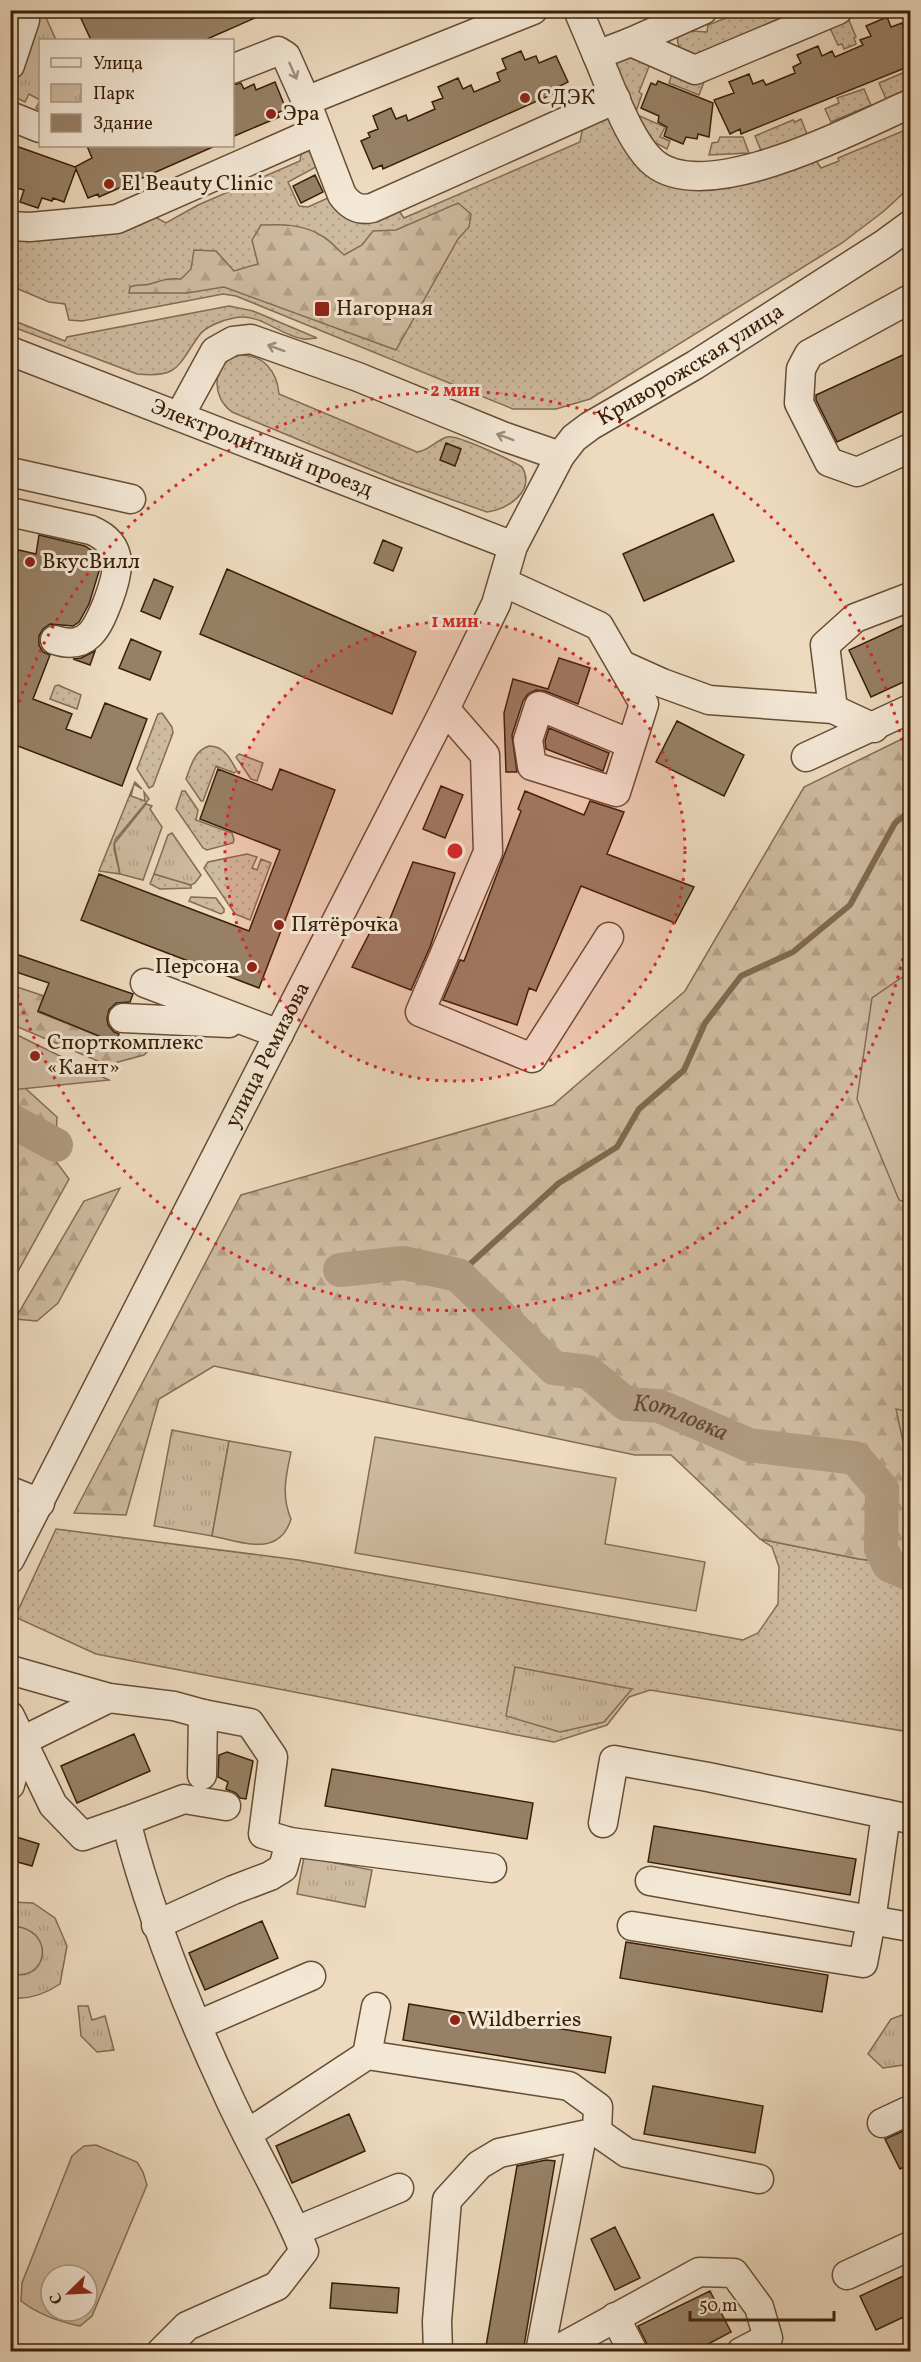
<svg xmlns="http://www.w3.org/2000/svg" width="921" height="2362" font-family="Vollkorn,serif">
	<defs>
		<pattern id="grass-dots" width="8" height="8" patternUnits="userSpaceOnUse" patternTransform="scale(1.5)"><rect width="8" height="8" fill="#cebaa0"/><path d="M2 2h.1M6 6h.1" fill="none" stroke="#b29f88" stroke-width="1.8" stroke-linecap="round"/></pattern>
		<pattern id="forest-firs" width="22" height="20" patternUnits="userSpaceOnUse" patternTransform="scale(1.5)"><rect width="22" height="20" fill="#cebaa0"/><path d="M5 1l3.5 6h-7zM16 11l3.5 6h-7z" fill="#b29f88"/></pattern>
		<pattern id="wetland-marsh" width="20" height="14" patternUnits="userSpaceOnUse" patternTransform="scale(1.5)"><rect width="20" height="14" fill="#cebaa0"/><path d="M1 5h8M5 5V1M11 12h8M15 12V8" fill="none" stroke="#b29f88"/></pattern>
		<pattern id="park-tufts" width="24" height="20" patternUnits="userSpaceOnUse" patternTransform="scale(1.5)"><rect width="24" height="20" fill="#cebaa0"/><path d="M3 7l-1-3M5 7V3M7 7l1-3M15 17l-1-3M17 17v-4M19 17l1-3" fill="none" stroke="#b29f88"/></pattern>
	</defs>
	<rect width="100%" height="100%" fill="#eddabf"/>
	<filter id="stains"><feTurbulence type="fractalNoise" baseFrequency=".00333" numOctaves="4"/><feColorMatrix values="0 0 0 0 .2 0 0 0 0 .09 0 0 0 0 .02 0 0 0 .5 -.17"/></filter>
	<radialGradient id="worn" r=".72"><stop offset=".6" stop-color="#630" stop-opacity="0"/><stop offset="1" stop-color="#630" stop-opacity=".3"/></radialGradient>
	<path fill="url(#grass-dots)" stroke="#846c53" stroke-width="1.5" d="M744 11H783L787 20 706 60C692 54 672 52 679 33L692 31 707 32 708 25Z
		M848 18 856 37 854 38 856 44 844 49 842 44 838 45 829 26Z
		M620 52 650 64 639 92 642 94 637 109 629 106 612 57Z
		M910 70V88L886 99 879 83Z
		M672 74 704 82 699 95 669 83Z
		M864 89 871 105 831 122 825 109 839 103 837 98Z
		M635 114 665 127 660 137 670 141 667 149 650 140Z
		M601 117 609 118 645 167 815 159 821 168 839 161 838 158 910 128V187L884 211 842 243 590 399 556 409H513L236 296 223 294 82 321 69 320 65 304 49 302 11 286 10 233 153 216 166 223 198 205 300 161 301 154 310 149 316 167 288 182 299 206 308 207 330 197 399 211 404 218 580 142 583 126Z
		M801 119 807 134 762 153 755 136 793 120 795 122Z
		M720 137H743L749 153 709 155 712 143 718 142Z
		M229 306 253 311 317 338C313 338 307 340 303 339 279 335 259 312 234 318 222 320 204 327 198 337 177 367 178 378 137 374L13 327 17 322 65 341 67 337Z
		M239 355C263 354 277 371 279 394L417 452C429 451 436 440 447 437 456 434 511 460 522 467 536 491 508 509 487 512L396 480 232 412C211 397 211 363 239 355Z
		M58 685 81 695 77 709 50 699 55 686Z
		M162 713 172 727 173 733 153 786 149 788 137 769 158 714Z
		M209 746C224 746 230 758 237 771L234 773 216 766 203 801H201L186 779C191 766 194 751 209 746Z
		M239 754 263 763 257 781 251 779 236 757Z
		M135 782 142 789 134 784 131 796 145 801 144 792 149 799 115 840 114 849 120 874 99 871Z
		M182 791H185L198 810 196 820 232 833 234 840 233 843 207 850 203 848 176 809Z
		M247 854 257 857 252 868 257 870 261 859 271 863 250 920 235 914 204 868 208 862Z
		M154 874 191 885V888L160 889 150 884Z
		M191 897 216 898 224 909V912L221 914 189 901Z
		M56 1529 298 1560 743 1640 758 1633 778 1604 779 1567 772 1547 760 1539 859 1559 892 1563 910 1571V1732L650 1690 629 1697 607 1725 554 1742 96 1654 15 1617Z"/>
	<path fill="url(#forest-firs)" stroke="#846c53" stroke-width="1.5" d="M458 203 471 214 469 227 458 239 396 350 224 287 187 293H129L130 287C137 284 143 286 150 284 164 280 165 278 181 279L191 269 194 250 216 251 234 271 258 264 252 240 261 225C282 224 303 224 322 236 330 240 337 249 344 255L362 245 373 231 396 230Z
		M910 735V1571L892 1563 859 1559 760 1539 671 1455H635L214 1366 159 1399 126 1515 74 1513 241 1195 553 1105 685 991 804 787Z
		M11 985 44 996 38 1012 116 1043 155 1044 144 1055 107 1065 11 1024Z
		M11 1085 25 1088 57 1117 55 1160 69 1179 11 1284Z
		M120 1188 58 1303 37 1321 15 1319 84 1201Z"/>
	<path fill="url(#wetland-marsh)" stroke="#846c53" stroke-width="1.5" d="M896 1409 910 1412V1474Z"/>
	<path fill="url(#park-tufts)" stroke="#846c53" stroke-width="1.5" d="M27 11H43L56 40H40V110L36 108 40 100 29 94 25 102 17 98 12 89 34 27Z
		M146 804 152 806 150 809 162 827 143 880 120 874 114 844Z
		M172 833 201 875 195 883 191 885 154 874 168 835Z
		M172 1430 229 1441 212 1536 154 1526Z
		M515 1667 632 1689 604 1722 560 1732 506 1716Z
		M304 1857 372 1870 365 1907 297 1894Z
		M11 1902 33 1903 55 1918 67 1946 60 1984C45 1994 29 2000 11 1998Z
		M78 2006H88L92 2020 105 2016 114 2050 97 2052 81 2036Z
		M910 2012V2064L883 2068 868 2054 891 2019Z"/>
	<path fill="#cebaa0" stroke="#846c53" stroke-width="1.5" fill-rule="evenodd" d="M910 972V1204L899 1200 857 1099 872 998Z
		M11 1032 109 1080 11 1090Z
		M375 1437 616 1478 605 1544 705 1562 696 1611 355 1553Z
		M229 1441 291 1452C286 1475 281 1496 291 1519 279 1558 242 1542 212 1536Z
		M20 1927C57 1936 44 1984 11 1973V1928Z
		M96 2145 137 2162 143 2172 147 2185 92 2316 80 2326C60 2322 38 2314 21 2301L22 2283 72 2156 84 2146ZM51 2275H87V2311H51Z"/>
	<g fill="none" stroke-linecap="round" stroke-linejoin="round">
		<path stroke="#80694f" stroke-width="6" d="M458 1275 559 1183 617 1147 639 1109 684 1070 705 1023 741 976 793 952 850 905 895 823 910 811"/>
		<g stroke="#b09a80" stroke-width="34">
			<path d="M10 1120 56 1145"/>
			<path id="s1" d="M340 1270 404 1263 458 1275 554 1368 588 1372 626 1404 659 1406 749 1445 855 1458 882 1489 881 1549 889 1565 910 1574"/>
		</g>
	</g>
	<path fill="#978066" stroke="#391f06" stroke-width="1.5" d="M77 10H273L205 40H91Z
		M887 17 891 27 902 23 904 29 910 26V66L741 134 740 129 730 134 714 100 734 93 729 82 749 74 753 84 763 80 766 85 795 73 793 67 801 63 797 55 818 46 822 56 832 51 835 57 863 45 860 40 871 36 866 26Z
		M521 51 525 60 536 56 539 63 556 56 568 82 558 87 560 91 383 169 382 165 373 169 361 141 370 137 368 133 378 129 373 116 391 108 396 119 406 115 408 121 435 109 432 102 443 98 438 87 458 78 463 89 471 85 474 92 500 81 497 73 506 69 502 59Z
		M658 81 713 103 709 137 698 134 697 139 686 137 683 144 664 136 667 127 658 122 659 116 641 108 651 83 656 85Z
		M275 82 286 109 277 113 279 117 232 137V85L241 83 244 89 254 84 256 90Z
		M16 146 75 167 92 158 87 146H215L99 197 98 194 88 198 76 169 64 202 53 198 52 201 42 198 38 208 20 202 24 190 13 187 15 182 10 181V149L14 151Z
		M315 175 323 192 301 203 293 186Z
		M905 354 910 366V408L837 442 816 400V395Z
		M446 443 461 449 455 466 440 460Z
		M713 514 734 561 644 601 623 554Z
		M39 535 85 546 97 554 100 568 89 604 79 622 73 626 50 624 43 629 39 636V645L43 652 50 655 33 699 72 714 66 729 91 738 105 703 147 719 122 786 10 743V548L36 554Z
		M383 540 402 548 393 571 374 563Z
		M227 569 416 652 392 714 200 634Z
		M154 579 173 587 160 619 141 611Z
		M910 622V679L871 697 849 650Z
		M131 639 161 652 150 680 119 668Z
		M95 651 90 665 73 659 81 658Z
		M559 658 590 668 578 704 545 691 536 690 528 694 523 701 512 735 517 772H506L504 713 513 679 548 689Z
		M677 721 744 755 724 796 656 762Z
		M549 728 609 753 603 771 546 749 545 741Z
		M218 769 272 790 280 769 335 790 259 988 81 920 99 874 249 931 280 850 200 819Z
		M441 786 463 795 445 838 423 829Z
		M525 791 584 815 590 801 624 812 607 854 694 887 675 923 581 886 536 991 529 988 517 1025 443 1000 460 960 464 961 521 811 518 809Z
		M413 862 455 873 430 947 411 990 352 967 378 917 389 921Z
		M10 952 133 994 130 1002 116 1003 109 1010 107 1018 108 1025 114 1032 119 1034 116 1043 38 1011 49 983 10 970Z
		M134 1734 150 1771 77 1803 61 1766Z
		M227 1752 253 1761 246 1799 240 1798 236 1793 226 1789 228 1782 218 1777 219 1755Z
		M332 1769 533 1803 527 1839 325 1806Z
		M654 1826 856 1859 850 1895 648 1862Z
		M10 1835 39 1844 32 1866 10 1860Z
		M262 1921 278 1958 205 1990 189 1953Z
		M626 1942 828 1975 822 2012 620 1978Z
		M409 2004 611 2037 605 2073 403 2040Z
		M653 2086 763 2106 755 2153 644 2134Z
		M349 2114 365 2151 292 2183 276 2146Z
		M910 2128V2164L900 2169 885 2139Z
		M546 2160 555 2161 523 2352H485L517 2166Z
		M615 2227 640 2278 615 2290 591 2239Z
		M910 2273V2314L876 2330 860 2296Z
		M332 2283 399 2288 397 2313 330 2308Z
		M710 2291 731 2332 693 2352H651L638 2326Z"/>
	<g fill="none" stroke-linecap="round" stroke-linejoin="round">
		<g stroke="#664e34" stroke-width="31">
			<g id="minor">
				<path d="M533 10 306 101 342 195C350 206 359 211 372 208L616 99"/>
				<path d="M578 10 597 55"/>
				<path d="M838 10 695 70 631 42 597 55C610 85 629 142 654 163 708 207 854 128 910 104"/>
				<path d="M631 42 703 10"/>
				<path d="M10 65 25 20 22 10"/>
				<path d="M232 69 278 51 286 56 306 101"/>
				<path d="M10 116 40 128"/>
				<path d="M10 226 30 227 117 219 317 131"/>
				<path d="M910 299 809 354 801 369 799 403 829 462 857 472 910 448"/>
				<path id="s2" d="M10 351 513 546"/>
				<path d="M180 415 215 351 233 341 251 339 358 377 505 437 560 456"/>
				<path d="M10 472 131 499"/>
				<path d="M10 512 91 530C126 545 119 572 108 601 98 627 88 651 55 640"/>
				<path d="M503 582 599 626 644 704 616 792 532 766 528 740 539 706 631 744"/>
				<path d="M622 665 662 683 709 700 833 709 874 728"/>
				<path d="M445 709 485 755 488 852 420 1012 532 1058 609 937"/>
				<path d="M833 709 825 645 855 618 910 597"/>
				<path d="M806 757 910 709"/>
				<path d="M145 983 279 1034"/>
				<path d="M123 1018 229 1023"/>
				<path d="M10 1491 40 1503"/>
				<path id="s3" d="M10 1559 445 709 496 604 513 546 560 456 574 438 590 426 695 365 884 244 910 225"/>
				<path d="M10 1670 109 1698 174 1706 203 1714 250 1723 273 1757 263 1834 290 1842 492 1868"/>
				<path d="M10 1716 53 1805 83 1836 126 1821C150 1915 185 2003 226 2091 250 2145 282 2196 304 2251L277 2286 187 2326 161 2352"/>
				<path d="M10 1750 22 1741 109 1698"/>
				<path d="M202 1775 203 1714"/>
				<path d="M10 1785 22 1741"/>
				<path d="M886 1814 910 1819"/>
				<path d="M126 1821 184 1799 226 1806"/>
				<path d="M603 1823 614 1760 708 1777 886 1814 871 1921 863 1963 632 1926"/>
				<path d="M650 1881 910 1927"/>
				<path d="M156 1925 233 1890 270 1876 283 1868 290 1842"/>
				<path d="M198 2025 311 1976"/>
				<path d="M367 2055 376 2007"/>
				<path d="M882 2123 910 2110"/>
				<path d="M597 2132 627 2153 759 2179"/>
				<path d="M247 2134 367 2055 569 2086 598 2107 597 2132 499 2153 479 2165 447 2200 437 2321 438 2352"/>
				<path d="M296 2231 399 2188"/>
				<path d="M847 2275 910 2246"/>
				<path d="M615 2317 633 2352"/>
				<path d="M540 2352 582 2136"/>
				<path d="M553 2352 699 2272 734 2273 759 2307 768 2338 741 2352"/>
			</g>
		</g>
		<use href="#minor" stroke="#f3e7d5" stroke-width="28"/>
	</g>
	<defs><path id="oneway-shaft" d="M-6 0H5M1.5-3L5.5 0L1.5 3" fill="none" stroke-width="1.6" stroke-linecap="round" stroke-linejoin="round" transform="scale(1.5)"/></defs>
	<g stroke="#9f8d78">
		<use href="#oneway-shaft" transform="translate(293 71) rotate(66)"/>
		<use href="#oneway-shaft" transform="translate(276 348) rotate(-160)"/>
		<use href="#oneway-shaft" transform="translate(505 437) rotate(-160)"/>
	</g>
	<circle cx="455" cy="851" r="230" fill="#d62828" fill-opacity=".12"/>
	<g fill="none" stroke="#d62828" stroke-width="3" stroke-dasharray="3 6">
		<circle cx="455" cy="851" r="230"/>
		<path d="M910 923A461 461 0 0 1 11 974M11 728A461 461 0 0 1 910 779"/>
	</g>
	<g fill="#8f2418" stroke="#f3e7d5" stroke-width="2">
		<circle cx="525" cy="98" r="6"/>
		<circle cx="271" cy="114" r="6"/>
		<circle cx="109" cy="184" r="6"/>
		<rect x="314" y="301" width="16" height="16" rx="3"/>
		<circle cx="30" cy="562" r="6"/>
		<circle cx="279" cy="925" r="6"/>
		<circle cx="252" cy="967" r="6"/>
		<circle cx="35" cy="1056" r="6"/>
		<circle cx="455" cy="2020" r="6"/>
	</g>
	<g text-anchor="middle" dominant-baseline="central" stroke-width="6" stroke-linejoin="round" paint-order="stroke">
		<g font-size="22" fill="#391f06" stroke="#f3e7d5" text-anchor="start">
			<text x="537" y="98">СДЭК</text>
			<text x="283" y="114">Эра</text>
			<text x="121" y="184">El Beauty Clinic</text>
			<text x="336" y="309">Нагорная</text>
			<text x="42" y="562">ВкусВилл</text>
			<text x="291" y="925">Пятёрочка</text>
			<text x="240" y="967" text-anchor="end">Персона</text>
			<text x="47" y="1043">Спорткомплекс<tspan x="47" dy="25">«Кант»</tspan></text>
			<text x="467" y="2020">Wildberries</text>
		</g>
		<g font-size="22" fill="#391f06" stroke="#f3e7d5">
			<text stroke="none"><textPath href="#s3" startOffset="1394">Криворожская улица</textPath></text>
			<text stroke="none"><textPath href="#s2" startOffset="270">Электролитный проезд</textPath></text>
			<text stroke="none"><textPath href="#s3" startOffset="566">улица Ремизова</textPath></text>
		</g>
		<g font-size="24" font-style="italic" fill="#634a31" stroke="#f3e7d5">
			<text stroke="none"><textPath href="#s1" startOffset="394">Котловка</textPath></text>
		</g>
	</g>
	<circle cx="455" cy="851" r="9" fill="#d62828" stroke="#f3e7d5" stroke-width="3"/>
	<g font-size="18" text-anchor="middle" font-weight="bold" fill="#d62828" stroke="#f3e7d5" stroke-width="6" stroke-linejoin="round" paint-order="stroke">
		<text x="455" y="396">2 мин</text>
		<text x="455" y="627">1 мин</text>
	</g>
	<rect width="921" height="2362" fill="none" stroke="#eddabf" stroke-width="36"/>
	<rect x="12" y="12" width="897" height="2338" fill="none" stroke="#391f06" stroke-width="3"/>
	<rect x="18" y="18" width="885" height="2326" fill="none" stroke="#391f06" stroke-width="1.5"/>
	<rect x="39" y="39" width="195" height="108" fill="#f3e7d5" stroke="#a99782" stroke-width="1.5"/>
	<rect x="51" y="58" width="30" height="9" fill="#f3e7d5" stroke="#a99782" stroke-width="1.5"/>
	<text x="93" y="69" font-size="18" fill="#391f06">Улица</text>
	<rect x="51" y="84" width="30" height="18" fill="url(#park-tufts)" stroke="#a99782" stroke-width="1.5"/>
	<text x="93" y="99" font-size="18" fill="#391f06">Парк</text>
	<rect x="51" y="114" width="30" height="18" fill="#978066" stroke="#a99782" stroke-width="1.5"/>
	<text x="93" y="129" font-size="18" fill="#391f06">Здание</text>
	<g transform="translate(69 2293) rotate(246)"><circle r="28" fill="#f3e7d5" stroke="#a99782" stroke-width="1.5"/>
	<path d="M0-4.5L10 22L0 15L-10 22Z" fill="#8f2418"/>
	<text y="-9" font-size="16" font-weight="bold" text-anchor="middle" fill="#391f06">С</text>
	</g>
	<path d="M690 2311v9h144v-9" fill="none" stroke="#391f06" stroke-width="3"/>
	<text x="699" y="2311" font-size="18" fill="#391f06" stroke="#f3e7d5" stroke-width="4.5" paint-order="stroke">50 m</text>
	<rect width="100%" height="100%" filter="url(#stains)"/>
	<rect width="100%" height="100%" fill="url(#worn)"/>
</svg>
